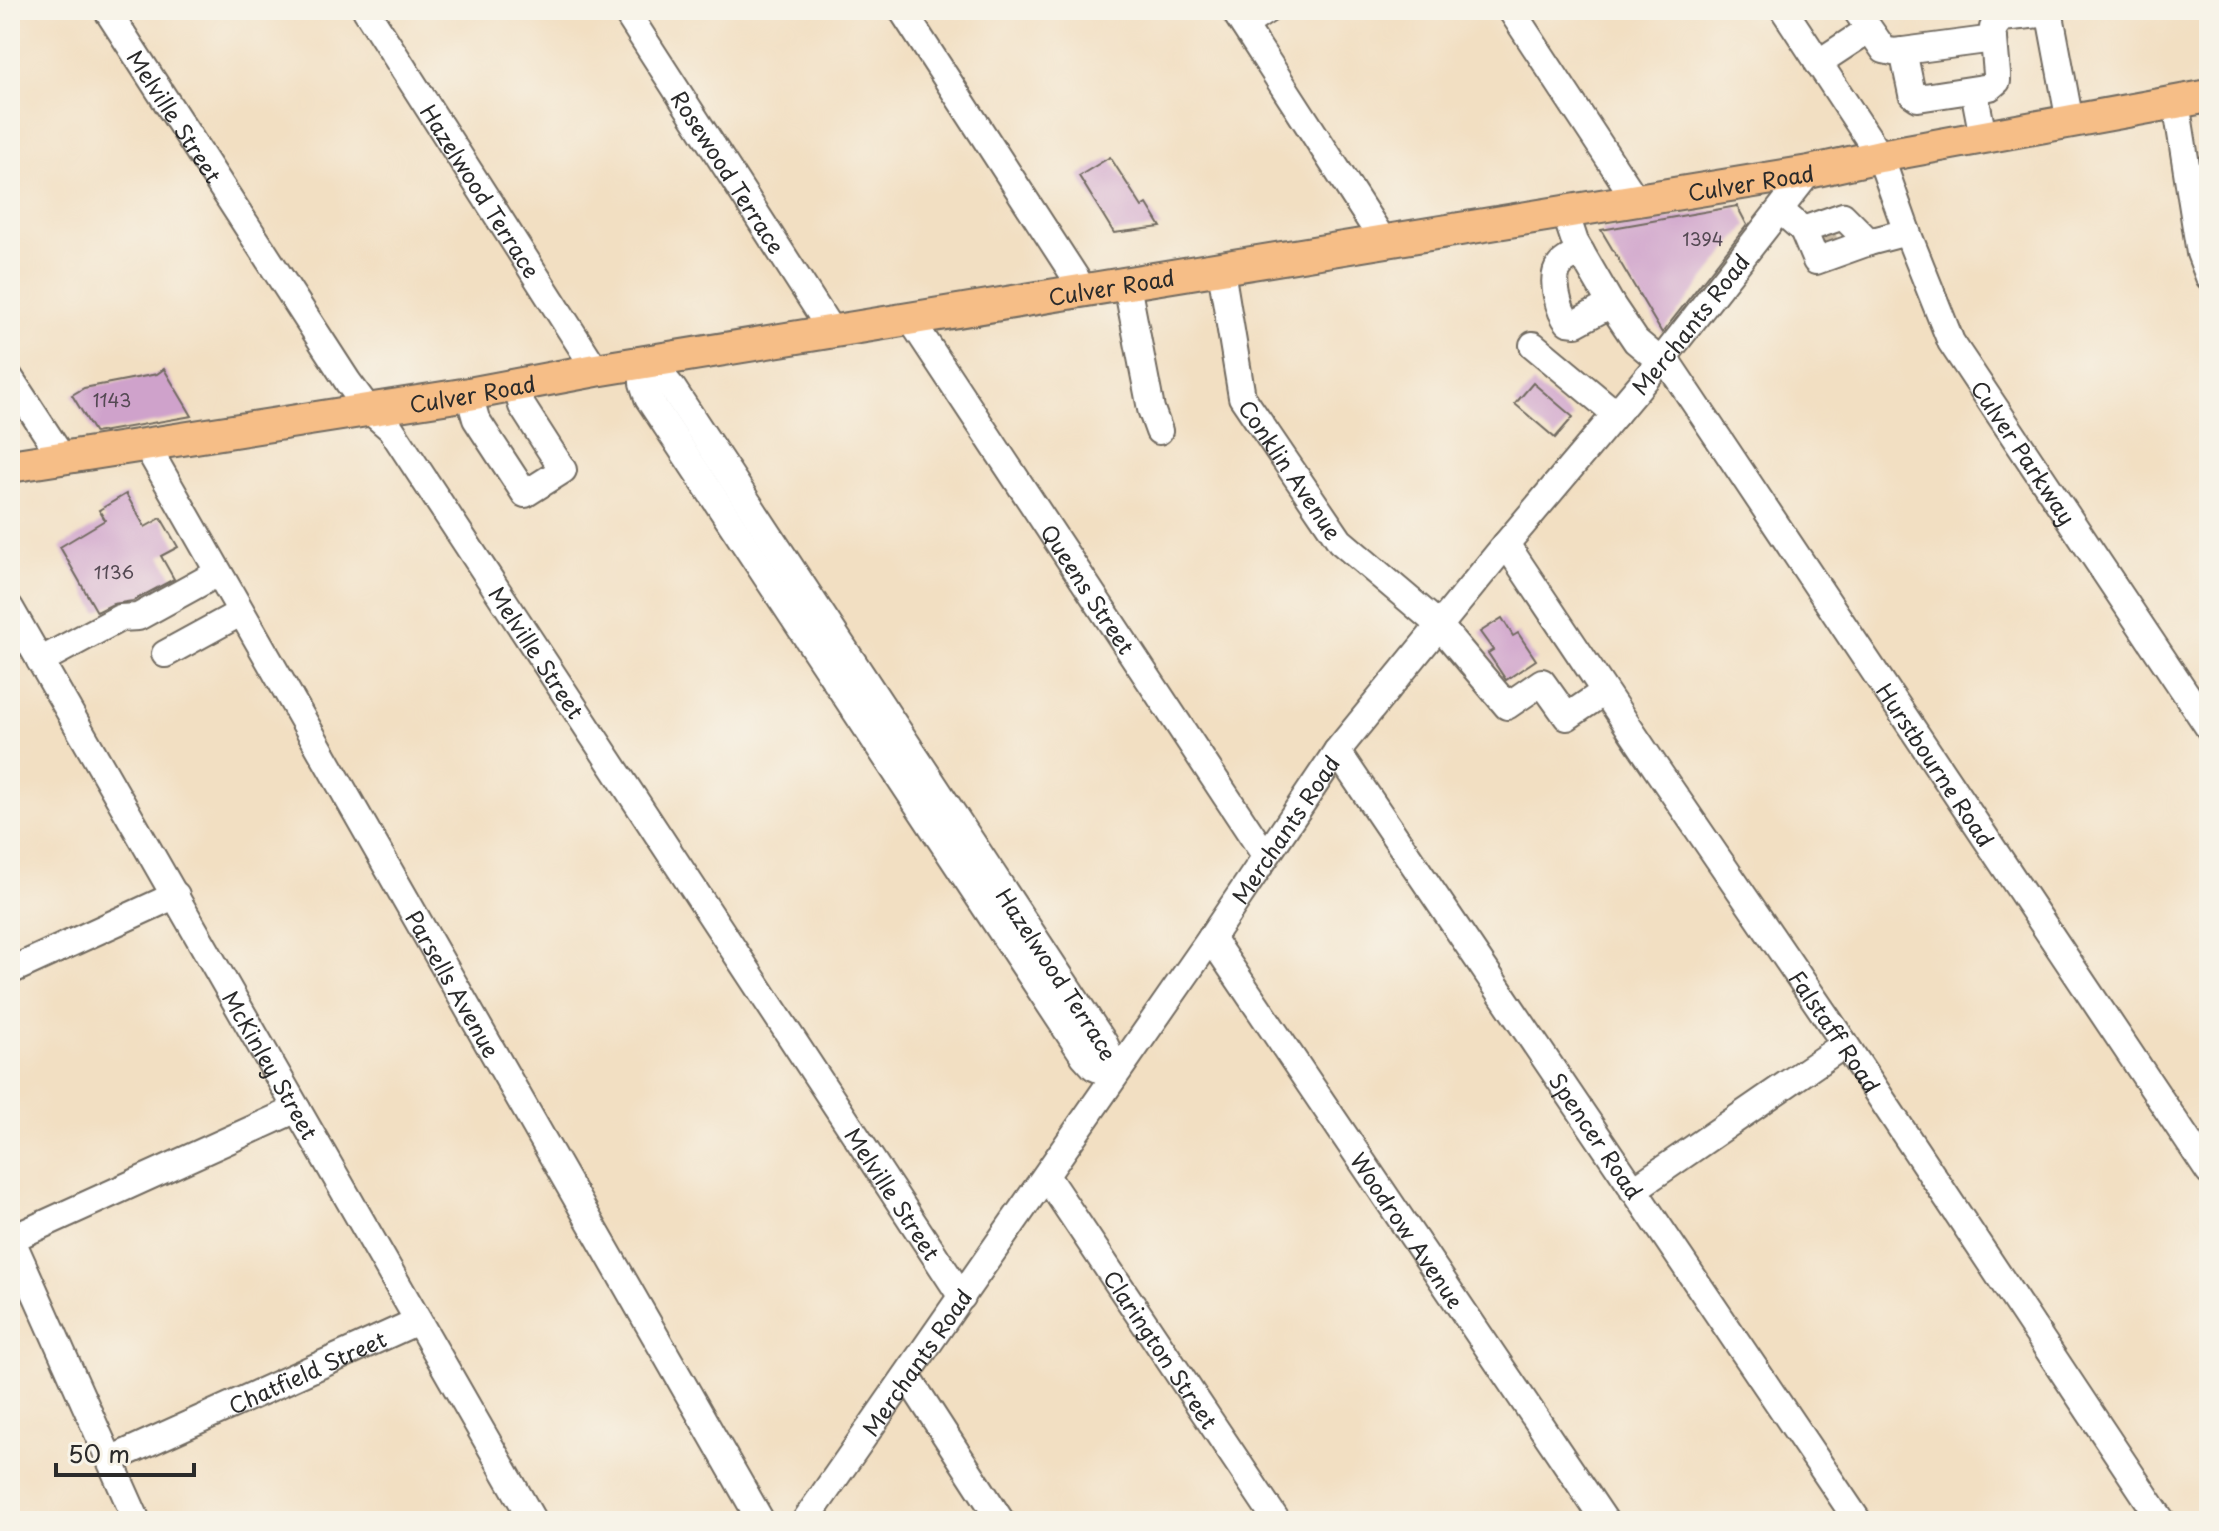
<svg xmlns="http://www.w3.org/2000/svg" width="2219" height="1531" font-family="'Playpen Sans',sans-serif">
	<rect width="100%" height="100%" fill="#f7f3e8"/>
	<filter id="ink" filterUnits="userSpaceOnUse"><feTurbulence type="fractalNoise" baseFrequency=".0125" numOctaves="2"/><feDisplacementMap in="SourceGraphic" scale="16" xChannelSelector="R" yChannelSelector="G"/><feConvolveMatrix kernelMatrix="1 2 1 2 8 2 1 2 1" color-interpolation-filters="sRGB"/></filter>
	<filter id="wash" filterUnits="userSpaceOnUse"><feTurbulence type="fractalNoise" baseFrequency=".006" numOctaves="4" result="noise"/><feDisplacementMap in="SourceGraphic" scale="32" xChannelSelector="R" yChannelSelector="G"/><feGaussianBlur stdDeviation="1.8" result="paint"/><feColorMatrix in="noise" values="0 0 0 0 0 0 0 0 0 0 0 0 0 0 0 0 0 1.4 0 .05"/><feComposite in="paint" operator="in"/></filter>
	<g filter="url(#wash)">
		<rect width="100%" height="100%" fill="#f2dfc2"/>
		<g id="blocks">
			<path fill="#cfa2cb" d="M1110 157 1142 207 1147 204 1161 227 1114 233 1079 176Z
				M1737 206 1747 225 1662 333 1601 230Z
				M164 369 192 416 95 433 72 395 84 388 157 374Z
				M1533 383 1573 417 1555 438 1515 404Z
				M126 494 145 527 161 518 178 547 161 556 174 579 133 601 113 604 97 612 60 547 105 520 99 510Z
				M1502 618 1513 636 1518 633 1536 660 1506 680 1488 653 1493 650 1480 632Z"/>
		</g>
	</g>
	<g filter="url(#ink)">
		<use href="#blocks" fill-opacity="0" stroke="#716a60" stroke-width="2"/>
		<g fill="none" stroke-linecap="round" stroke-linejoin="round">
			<path stroke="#cabba4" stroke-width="26" stroke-dasharray="26 13" stroke-linecap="butt" d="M1818 245 1837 238"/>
			<g stroke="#716a60" stroke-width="30">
				<g id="minor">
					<path id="s1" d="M107 10 348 382 368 409 391 429 962 1297"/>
					<path id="s2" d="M366 10 596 370"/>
					<path id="s3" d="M625 10 833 333"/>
					<path d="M902 10 1085 292"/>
					<path d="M1234 10 1384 242"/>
					<path d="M1511 10 1636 200"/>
					<path id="s4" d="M1784 10 1880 156 1907 232 1951 342 2209 728"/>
					<path d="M1856 10 1884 50 1893 52 1903 51 1912 94 1918 98 1990 87 1997 81V74L1993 28 2002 18 2050 13"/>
					<path d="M2049 10 2070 122"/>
					<path d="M1244 25 1267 10"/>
					<path d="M1903 51 1994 39"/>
					<path d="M1818 63 1868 30"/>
					<path d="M1974 90 1983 137"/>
					<path d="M2176 102 2200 253 2209 277"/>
					<path d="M1780 210 1803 230 1843 216 1869 242 1907 232"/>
					<path d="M1565 212 1575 242 1611 304 1636 341 1660 361"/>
					<path d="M1803 230 1816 261 1869 242"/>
					<path d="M1581 252C1574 256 1563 260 1559 267 1550 278 1559 312 1568 322L1576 323 1611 304"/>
					<path id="s5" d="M1221 270 1242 397 1340 541 1439 625 1507 706 1542 682 1567 717 1604 692"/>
					<path d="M1127 285 1151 409 1159 431"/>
					<path id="s6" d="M911 320 1265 855"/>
					<path d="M1533 345 1616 414"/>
					<path id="s7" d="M1664 357 2209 1172"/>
					<path d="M643 363V383L648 398 1084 1056 1094 1067 1114 1076"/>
					<path id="s8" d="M643 363 662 376 673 389 1104 1043 1110 1056 1114 1076"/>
					<path d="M10 378 63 459"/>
					<path d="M469 394 476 419 525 494 563 470 522 406 516 385"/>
					<path id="s9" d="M146 445 761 1521"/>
					<path id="s10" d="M1506 544 1656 768 1845 1044 2162 1521"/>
					<path id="s11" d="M10 608 533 1521"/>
					<path d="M165 654 240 613"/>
					<path d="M40 661 120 618 138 617 218 573"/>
					<path id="s12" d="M1337 751 1858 1521"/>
					<path id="s13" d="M1211 938 1605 1521"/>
					<path d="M10 971 176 895"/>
					<path id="s14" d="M1046 1176 1277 1521"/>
					<path d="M1633 1190 1845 1044"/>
					<path d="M10 1236 137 1521"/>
					<path d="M11 1239 297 1109"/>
					<path d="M907 1376 1001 1521"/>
					<path id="s15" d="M110 1460 418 1321"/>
					<path id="s16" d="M805 1521 1211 938 1337 751 1506 544 1664 357 1809 172"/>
				</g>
			</g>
			<g stroke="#716a60" stroke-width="36">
				<g id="major">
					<path id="s17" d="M10 466 469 394 596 370 1809 172 1880 156 2209 96"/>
				</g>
			</g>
			<use href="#minor" stroke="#fff" stroke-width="26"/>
			<use href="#major" stroke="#f6be87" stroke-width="32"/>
		</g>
	</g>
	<g text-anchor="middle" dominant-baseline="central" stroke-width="6" stroke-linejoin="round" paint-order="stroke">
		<g font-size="18" fill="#544953">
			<text x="1703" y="238">1394</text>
			<text x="112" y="399">1143</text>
			<text x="114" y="571">1136</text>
		</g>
		<g font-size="22" fill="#2b2b2b" stroke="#f7f3e8">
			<text stroke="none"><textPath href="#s1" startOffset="126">Melville Street</textPath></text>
			<text stroke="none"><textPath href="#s3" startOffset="192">Rosewood Terrace</textPath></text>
			<text stroke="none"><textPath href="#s17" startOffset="1764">Culver Road</textPath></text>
			<text stroke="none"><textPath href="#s2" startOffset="214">Hazelwood Terrace</textPath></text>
			<text stroke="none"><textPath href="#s17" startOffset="1116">Culver Road</textPath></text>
			<text stroke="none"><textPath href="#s16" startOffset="1490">Merchants Road</textPath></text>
			<text stroke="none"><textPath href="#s17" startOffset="468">Culver Road</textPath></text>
			<text stroke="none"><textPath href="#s4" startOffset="506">Culver Parkway</textPath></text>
			<text stroke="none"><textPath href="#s5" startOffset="216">Conklin Avenue</textPath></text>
			<text stroke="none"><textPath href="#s6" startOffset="322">Queens Street</textPath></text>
			<text stroke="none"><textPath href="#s1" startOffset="774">Melville Street</textPath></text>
			<text stroke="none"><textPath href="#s7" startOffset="490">Hurstbourne Road</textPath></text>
			<text stroke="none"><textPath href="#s16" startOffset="842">Merchants Road</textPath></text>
			<text stroke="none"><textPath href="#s8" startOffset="740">Hazelwood Terrace</textPath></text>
			<text stroke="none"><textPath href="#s9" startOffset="620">Parsells Avenue</textPath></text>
			<text stroke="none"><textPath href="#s10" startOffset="588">Falstaff Road</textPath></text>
			<text stroke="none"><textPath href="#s11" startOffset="526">McKinley Street</textPath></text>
			<text stroke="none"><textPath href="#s12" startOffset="464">Spencer Road</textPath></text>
			<text stroke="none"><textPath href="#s1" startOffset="1422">Melville Street</textPath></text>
			<text stroke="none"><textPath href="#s13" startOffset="352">Woodrow Avenue</textPath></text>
			<text stroke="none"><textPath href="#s14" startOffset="208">Clarington Street</textPath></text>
			<text stroke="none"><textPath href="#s16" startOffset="194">Merchants Road</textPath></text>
			<text stroke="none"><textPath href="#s15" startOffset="216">Chatfield Street</textPath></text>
		</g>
	</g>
	<rect width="2219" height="1531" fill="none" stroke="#f7f3e8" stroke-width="40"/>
	<path d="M56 1463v12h138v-12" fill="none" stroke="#2b2b2b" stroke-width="4"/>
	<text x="68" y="1463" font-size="24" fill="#2b2b2b" stroke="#f7f3e8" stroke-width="6" paint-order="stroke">50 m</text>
</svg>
